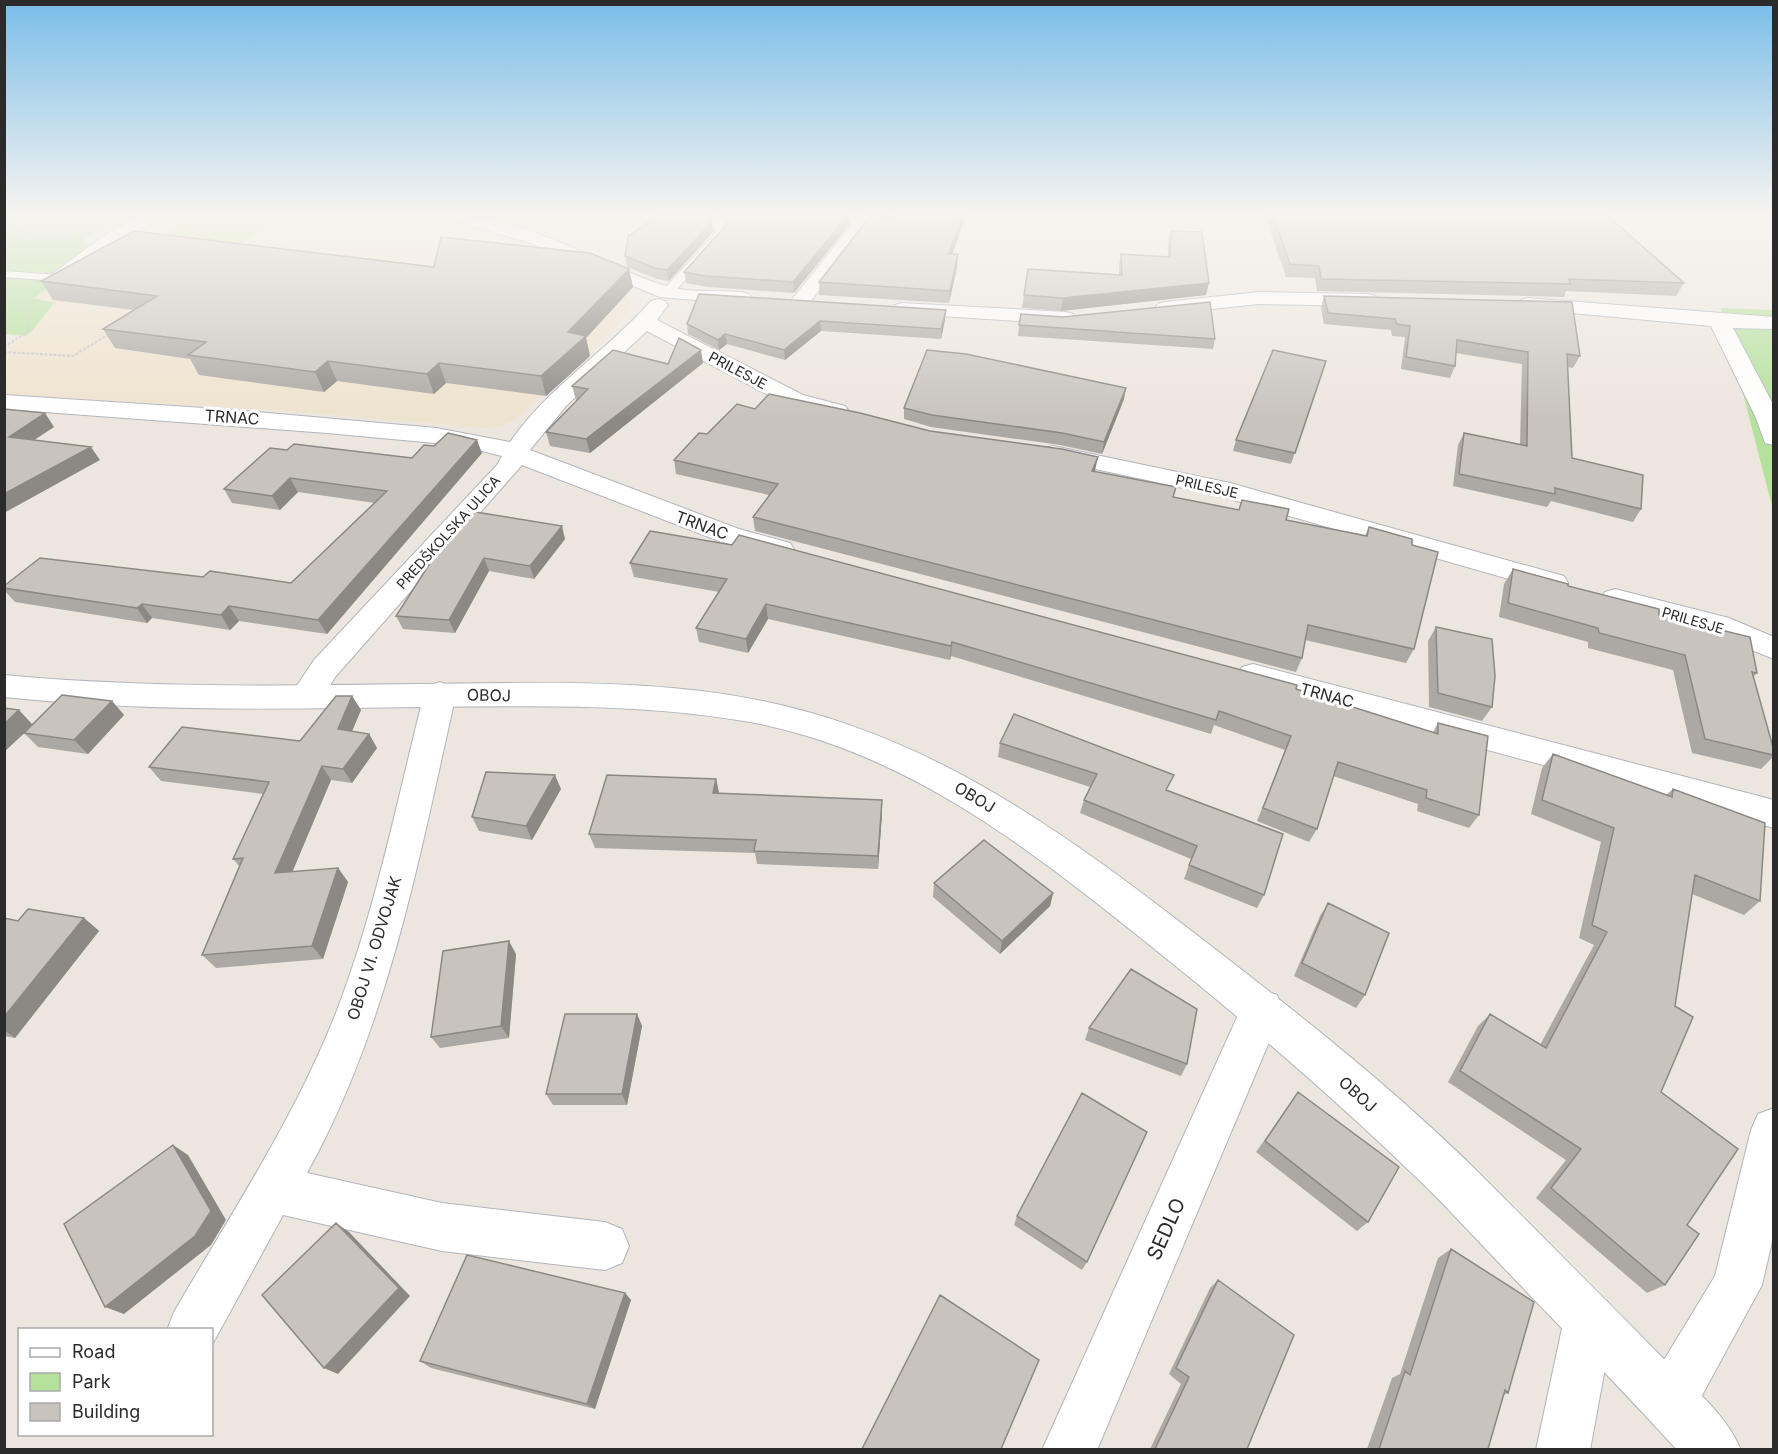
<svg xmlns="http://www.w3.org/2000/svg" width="1778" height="1454" font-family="Inter,sans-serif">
	<rect width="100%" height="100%" fill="#ede6de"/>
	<path fill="#eee3ce" d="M163 215H280L388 236 426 225 488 239 570 268 630 299 631 307 617 326 514 420 498 427 485 428 277 410 5 395 4 350 33 331 54 303 33 298Z"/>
	<path fill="#b4e19c" d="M5 215H147L119 226 99 229 81 241 93 247 67 277 34 298 54 303 33 330 26 336 5 334Z
		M1721 308 1773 310V510Z"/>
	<path fill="#c6e898" d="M190 219 270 226 231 251 149 244Z"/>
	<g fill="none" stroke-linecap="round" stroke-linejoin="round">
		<g stroke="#b1b4be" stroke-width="2">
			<path id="service" d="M693 215H709L722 220 727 233 671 296H663V290L716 233 713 224Z
				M4 271 59 275 65 278 59 281 4 277Z"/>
		</g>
		<g stroke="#b1b4be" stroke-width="2">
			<path id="minor" d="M140 215H162L66 282H52L49 278 52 274 101 238Z
				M447 215C527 215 594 264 669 287 691 293 719 290 742 292L749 294 752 298 749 302 742 304 660 297 533 244 450 219Z
				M860 215H878L807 306H793L790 302 793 298Z
				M1259 292 1368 294 1375 296 1378 300 1375 304 1368 306 1259 304 1165 314 1158 312 1155 308 1158 304 1165 302Z
				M1527 298 1774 317V329L1733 328 1774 406V445L1765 443 1756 418 1711 326 1520 308 1517 304 1520 300Z
				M658 299 665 301 668 305 657 320 803 395 845 406 849 411 845 416 837 418 787 405 647 331 566 406 530 450 739 529 790 543 794 549 790 555 780 558 719 541 522 465 336 676C324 694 318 711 295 704L290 696 314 660 497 465 502 456 457 445 327 433 4 409V395L235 410 436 428 510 442C548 387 607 351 651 301Z
				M902 303 1066 312 1073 314 1076 318 1073 322 1066 324 895 313 892 309 895 305Z
				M1053 446 1230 483 1564 576 1568 583 1564 590 1554 592 1216 495 1044 458 1041 453 1044 448Z
				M1615 589 1729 618 1774 637V659L1709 633 1605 606 1600 599 1605 592Z
				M1253 664 1774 800V828L1242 683 1237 675 1242 667Z
				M440 682 451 686 456 694C419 858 389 1025 307 1173L442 1203 605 1222 622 1229 629 1246 622 1263 605 1270 442 1251 283 1215 212 1345V1330H167L174 1312C232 1212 298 1113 339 1005 377 904 398 797 424 694L429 686Z
				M1262 990 1277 995 1283 1009 1097 1450H1042L1247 995Z
				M1774 1108V1233L1762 1285 1688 1421 1669 1429 1650 1421 1642 1402 1650 1383 1715 1276 1751 1130 1758 1114Z
				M1589 1294 1607 1301 1614 1319 1590 1450H1536L1564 1319 1571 1301Z"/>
		</g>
		<g stroke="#b1b4be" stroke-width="2">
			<path id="tertiary" d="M4 675C141 688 281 686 418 684 512 683 607 680 701 691 914 716 1060 829 1224 956 1309 1022 1394 1090 1471 1165 1533 1227 1595 1289 1656 1351 1685 1381 1725 1411 1741 1450H1677C1620 1387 1560 1327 1502 1266 1475 1238 1449 1209 1421 1182 1337 1100 1248 1024 1157 951 1034 852 904 748 744 721 638 703 530 706 423 707 285 709 143 712 4 697Z"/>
		</g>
		<path stroke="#c8c8c8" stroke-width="2" stroke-dasharray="3 1.5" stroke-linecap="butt" d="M4 225 34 235 66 238
			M4 347 30 330 25 310 29 301
			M4 352 73 356 111 333"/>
		<use href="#service" fill="#fff" fill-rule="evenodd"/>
		<use href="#minor" fill="#fff" fill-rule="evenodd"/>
		<use href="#tertiary" fill="#fff" fill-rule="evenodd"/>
	</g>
	<path fill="#aca8a3" d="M715 215H850V224L794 293 707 287 686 283 684 272 726 226 724 219Z
		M966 215 952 254 957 267 949 303 819 295V282Z
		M1265 215H1607L1684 283 1676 296 1566 291 1564 297 1317 291 1315 278 1286 277Z
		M712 222 713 232 669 281 657 279 627 267 625 256Z
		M1171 231 1206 295 1061 311 1022 308 1024 295 1119 275V266L1121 254 1168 257V243Z
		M434 267 629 269 633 287 586 338 590 356 546 396 446 383 434 394 337 381 324 392 199 375 190 359 115 348 103 329 134 310 53 300 41 281Z
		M1324 296 1580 356 1573 368 1568 367 1572 458 1641 509 1633 522 1551 501 1547 507 1453 486 1458 445 1464 433 1520 444 1522 364 1456 353 1455 366 1450 378 1401 369 1405 337 1392 336 1391 330 1324 324 1321 308Z
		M945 320 941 339 821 331 785 360 727 344 719 350 688 334 687 324Z
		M1019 325 1215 339 1213 349 1018 336Z
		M1326 361 1291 464 1233 451 1236 440Z
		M703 363 590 453 550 446 546 432 577 400H576L572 386 668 364Z
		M1124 399 1102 454 1060 445 931 427 904 419V408Z
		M755 409 930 431 1095 472 1173 497 1365 536 1369 527 1412 545 1414 649 1406 663 1305 640 1302 658 1296 672 755 531 753 517 769 495 676 474 674 460 707 434Z
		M287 450 412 458 482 453 327 634 239 621 230 630 152 618 147 623 15 602 4 590V586L203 577 291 583 375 503 298 492 280 510 232 503 224 489Z
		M650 531 1296 689 1433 732 1438 723 1479 815 1469 828 1417 811 1418 804 1333 776 1317 829 1309 842 1257 821 1285 750 1214 725 1211 734 951 656 950 660 768 619 748 653 699 642 696 628 719 592 634 577 630 563Z
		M450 532 565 539 534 579 489 571 455 633 403 629 396 616Z
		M1513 569 1659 615 1757 673 1753 677 1773 747V757L1761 769 1692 753 1673 670 1588 648V642L1499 617 1504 584Z
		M1436 627 1492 707 1482 721 1429 707 1428 641Z
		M352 696 361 710 352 731 369 734 377 748 352 783 331 780 292 872 338 868 348 882 323 959 216 968 202 955 240 867 233 859 263 794 161 781 149 767 300 741Z
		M112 701 124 715 88 754 38 747 24 733 25 732 4 752V708L33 725Z
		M1000 743 1168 791 1264 895 1257 908 1184 879 1191 859 1080 813 1084 800 1090 787 998 757Z
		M1553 754 1666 795 1673 789 1760 901 1744 915 1692 894 1661 1092 1687 1225 1665 1285 1647 1293 1536 1198 1566 1160 1448 1082 1478 1026 1490 1014 1540 1045 1594 945 1579 938 1601 842 1531 814 1542 768Z
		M716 779 719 793 882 800V814L878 869 757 864 755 853 595 848 589 834Z
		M561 789 532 840 479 831 472 817Z
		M934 883 1053 893 1050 906 1000 954 933 897Z
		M1328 903 1365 995 1356 1008 1294 976 1320 916Z
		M4 918 18 921 84 918 99 931 15 1038 4 1036Z
		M516 954 509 1038 440 1048 431 1037Z
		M637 1014 642 1026 627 1105H553L546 1094Z
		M1089 1028 1187 1064 1181 1076 1085 1040Z
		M1298 1092 1368 1222 1357 1231 1256 1152Z
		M1017 1216 1087 1262 1082 1270 1014 1225Z
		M1451 1249 1508 1393 1503 1395 1488 1449H1367L1392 1378 1400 1374 1438 1258Z
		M1218 1280 1247 1449H1150L1181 1384 1169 1374 1210 1288Z
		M625 1293 631 1300 595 1409 431 1368 420 1361Z"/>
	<path fill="#8c8884" d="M848 215H850V224L794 293 793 282Z
		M962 215H966L948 266 949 254Z
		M712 222 713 232 669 281 667 270Z
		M958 254 957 267 949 303 950 291Z
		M629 269 633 287 586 338 590 356 546 396 541 376 568 332Z
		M1209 283 1206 295 1061 311 1063 298Z
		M946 310 945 320 941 339V329Z
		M820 321 821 331 785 360 784 350Z
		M725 334 727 344 719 350 718 340Z
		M701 350 703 363 590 453 586 439Z
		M328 361 337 381 324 392 315 372Z
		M439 363 446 383 434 394 427 374Z
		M1126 388 1124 399 1102 454 1104 442Z
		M45 413 54 427 19 450 9 437Z
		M477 440 482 453 327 634 318 620Z
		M91 447 100 460 4 513V494Z
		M1098 457 1095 471 1090 485 1092 471Z
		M290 478 298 492 280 510 272 496Z
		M562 526 565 539 534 579 530 566Z
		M484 558 489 571 455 633 449 620Z
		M142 604 152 618 147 623 137 608Z
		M766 604 768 619 748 653 746 639Z
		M229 606 239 621 230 630 221 615Z
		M952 642 951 656 950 660 951 646Z
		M352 696 361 710 347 743 338 729Z
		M112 701 124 715 88 754 74 740Z
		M19 710 33 725 4 752V724Z
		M369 734 377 748 352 783 343 769Z
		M322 766 331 780 286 887 275 873Z
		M555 775 561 789 532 840 526 826Z
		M716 779 719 793H713Z
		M882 800V814L878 869V856Z
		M338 868 348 882 323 959 312 946Z
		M1053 893 1050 906 1000 954 1002 941Z
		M84 918 99 931 15 1038 4 1030V1017Z
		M509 941 516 954 509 1038 501 1026Z
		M637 1014 642 1026 627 1105 622 1094Z
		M173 1145 188 1155 226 1220 211 1245 124 1314 105 1307Z
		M336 1223 349 1232 410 1296 338 1374 324 1368Z
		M625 1293 631 1300 595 1409 587 1404Z"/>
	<path fill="#c8c3bd" stroke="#8c8884" stroke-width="1.5" d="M660 215H710L712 222 667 270 655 268 625 256 628 236Z
		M725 215H848L793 282 706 276 684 272 727 224Z
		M871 215 897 217 898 215H962L949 254H958L950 291 819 282Z
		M1273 215H1607L1684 283 1569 279 1570 284 1321 279 1319 266 1290 264Z
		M134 231 434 267 441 237 590 253 629 269 568 332 586 336 541 376 439 363 427 374 328 361 315 372 188 355 206 342 103 329 157 296 41 281Z
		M1171 231 1202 232 1209 283 1063 298 1024 295 1028 269 1122 275 1121 254 1170 257Z
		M699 294 946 310 941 329 820 321 784 350 725 334 718 340 687 324Z
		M1324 296 1572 302 1580 356 1567 354 1572 458 1643 475 1641 509 1555 488V494L1459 474 1464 433 1527 446 1528 352 1457 340 1455 366 1406 357 1410 326 1397 324 1395 319 1328 313Z
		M1210 302 1215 339 1019 325 1021 314 1063 317Z
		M679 338 701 350 586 439 546 432 588 389 572 386 613 350 668 364Z
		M927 350 966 354 1126 388 1104 442 1062 433 932 415 904 408Z
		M1273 350 1326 361 1295 453 1236 440Z
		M769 394 860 413 930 431 1062 449 1098 457 1092 471 1176 487 1173 497 1239 510 1242 500 1289 509 1286 520 1367 536 1369 527 1412 539V545L1438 552 1414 649 1308 625 1302 658 753 517 778 484 674 460 699 433 707 434 737 404 755 409Z
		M4 409 45 413 9 437 91 447 4 494Z
		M448 433 477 440 318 620 229 606 221 615 142 604 137 608 4 588V586L40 558 203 577 210 571 291 583 387 491 290 478 272 496 224 489 270 448 287 450 294 444 412 458 424 445 434 446Z
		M469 511 562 526 530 566 484 558 449 620 396 616 450 532Z
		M650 531 732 545 739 535 1297 685 1296 689 1438 734V723L1488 736 1479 815 1426 798 1427 790 1338 762 1317 829 1263 808 1291 736 1219 711 1216 720 952 642 951 646 766 604 746 639 696 628 727 579 630 563Z
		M1513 569 1568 584V586L1659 609V615L1750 637 1757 673 1752 672 1773 747V755L1705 739 1685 655 1599 633 1598 628 1508 603Z
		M1436 627 1492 639 1495 676 1492 707 1438 693Z
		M62 695 112 701 74 740 24 733Z
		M336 696H352L338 729 369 734 343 769 322 766 275 873 338 868 312 946 202 955 243 858 233 859 269 782 149 767 182 727 300 741Z
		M4 708 19 710 4 724Z
		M1014 714 1174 775 1166 790 1283 834 1264 895 1189 865 1197 846 1084 800 1097 774 1000 743Z
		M1553 754 1672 797 1673 789 1765 823 1760 901 1695 875 1675 1006 1693 1017 1661 1092 1738 1149 1687 1225 1699 1234 1665 1285 1551 1188 1581 1149 1460 1071 1490 1014 1546 1048 1607 932 1592 925 1614 828 1542 800Z
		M486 772 555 775 526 826 472 817Z
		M607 775 716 779 713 793 882 800 878 856 754 851 756 840 589 834Z
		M984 840 1053 893 1002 941 934 883Z
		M1328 903 1389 933 1365 995 1302 963Z
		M28 909 84 918 4 1017V918L18 921Z
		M509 941 501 1026 431 1037 443 951Z
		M1131 969 1197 1009 1187 1064 1089 1028Z
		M565 1014H637L622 1094H546Z
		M1298 1092 1399 1167 1368 1222 1265 1141Z
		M1082 1093 1147 1132 1087 1262 1017 1216Z
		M173 1145 211 1211 195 1236 105 1307 64 1224Z
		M336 1223 399 1288 324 1368 262 1295Z
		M1451 1249 1534 1302 1508 1393 1505 1390 1488 1449H1379L1405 1371 1410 1375Z
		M467 1255 625 1293 587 1404 420 1361Z
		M1218 1280 1294 1335 1247 1449H1155L1189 1377 1176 1368Z
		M940 1295 1039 1360 1001 1449H862Z"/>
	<linearGradient id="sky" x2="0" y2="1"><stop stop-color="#7abde9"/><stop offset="0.51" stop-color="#f7f4f0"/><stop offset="1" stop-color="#f7f4f0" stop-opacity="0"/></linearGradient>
	<rect width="1778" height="419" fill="url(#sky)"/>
	<g text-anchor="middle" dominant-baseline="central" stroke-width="6" stroke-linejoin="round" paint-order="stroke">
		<g font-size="14" fill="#2b2b2b" stroke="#fff">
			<text transform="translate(738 370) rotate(28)">PRILESJE</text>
			<text transform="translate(1207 486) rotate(13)">PRILESJE</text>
			<text transform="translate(448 532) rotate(-48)">PREDŠKOLSKA ULICA</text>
			<text transform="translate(1693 620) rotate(16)">PRILESJE</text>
		</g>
		<g font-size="16" fill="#2b2b2b" stroke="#fff">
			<text transform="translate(232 417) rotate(4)">TRNAC</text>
			<text transform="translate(702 525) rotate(20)">TRNAC</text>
			<text transform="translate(489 695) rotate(1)">OBOJ</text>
			<text transform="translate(1327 695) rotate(15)">TRNAC</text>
			<text transform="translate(975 797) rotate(31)">OBOJ</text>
			<text transform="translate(374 948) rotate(-73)">OBOJ VI. ODVOJAK</text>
			<text transform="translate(1358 1094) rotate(42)">OBOJ</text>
		</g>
		<g font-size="20" fill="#2b2b2b" stroke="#fff">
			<text transform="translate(1166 1229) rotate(-66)">SEDLO</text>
		</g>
	</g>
	<rect width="1778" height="1454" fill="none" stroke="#2b2b2b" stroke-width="12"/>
	<rect x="18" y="1328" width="195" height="108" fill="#ffffff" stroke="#aaaaaa" stroke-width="1.5"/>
	<rect x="30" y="1348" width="30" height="9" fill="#ffffff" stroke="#aaaaaa" stroke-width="1.5"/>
	<text x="72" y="1358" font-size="18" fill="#2b2b2b">Road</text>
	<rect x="30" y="1373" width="30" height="18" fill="#b4e19c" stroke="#aaaaaa" stroke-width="1.5"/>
	<text x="72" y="1388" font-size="18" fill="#2b2b2b">Park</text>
	<rect x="30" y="1403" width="30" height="18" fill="#c8c3bd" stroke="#aaaaaa" stroke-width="1.5"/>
	<text x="72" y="1418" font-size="18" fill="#2b2b2b">Building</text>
</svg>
